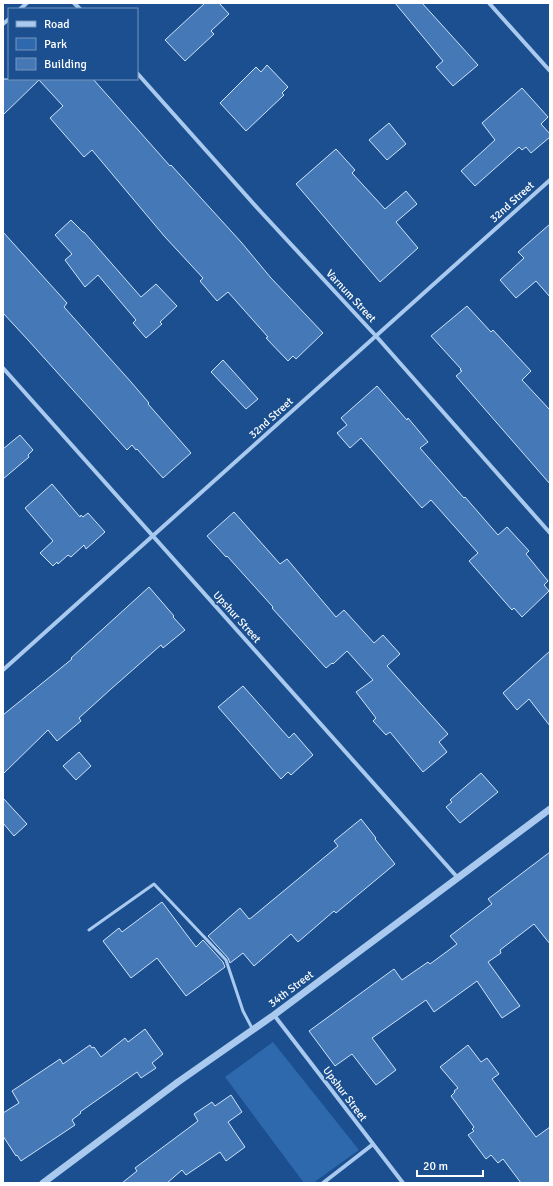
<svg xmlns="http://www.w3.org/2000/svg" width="553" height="1186" font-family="Signika,sans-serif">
	<rect width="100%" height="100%" fill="#1b4f8f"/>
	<path fill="#2e69ad" d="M273 1042 359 1150 313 1183H304L225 1077Z"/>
	<path fill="#4478b7" stroke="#cfe3fa" d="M205 3H219L229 14 211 31 214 34 185 61 165 40Z
		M395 3H422L478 65 453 86 436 67 443 61Z
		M267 65 288 87 282 93 284 95 246 131 220 103 256 67 261 72Z
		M3 79H93L170 166 171 165 241 242 271 278 323 333 296 359 293 356 288 361 266 338 268 337 228 292 217 301 200 281 203 278 165 237 92 150 84 157 50 118 63 106 39 80 3 115Z
		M522 88 548 117 541 124 550 134V137L531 153 526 147 522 150 519 147 475 186 461 171 495 140 482 123Z
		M389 123 406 144 387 160 369 140Z
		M336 149 355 170 352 173 385 209 406 191 417 204 396 222 418 248 380 282 296 184Z
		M71 220 83 232H84L141 297 156 284 177 306 160 322 162 324 146 338 133 323 136 320 98 275 85 287 65 260 72 254 55 235Z
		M550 224V297L536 281 516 298 500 280 524 258 518 252Z
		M3 232 67 303 64 307 131 382 149 403 148 404 191 453 163 478 137 449 136 450 132 445 127 450 28 340 3 313Z
		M467 306 491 332 493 330 531 371 522 380 550 410V484L456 376 462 371 460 370 461 369 431 336Z
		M223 360 258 399 246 409 211 372Z
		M377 386 407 420 408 418 428 442 420 448 464 498 465 497 498 535 507 527 529 551 526 554 548 581 544 585 549 591 522 617 514 608 512 610 469 561 478 553 431 500 422 508 361 438 350 448 337 433 347 425 341 418Z
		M20 435 33 450 28 455 29 457 3 479V449Z
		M52 484 80 517 81 515 83 517 88 513 105 532 86 549 84 545 71 557 68 555 58 564 57 562 53 566 40 553 53 541 25 508Z
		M234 512 280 564 287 559 336 617 344 610 374 643 383 635 400 654 387 666 448 734 439 742 447 752 423 772 390 732 386 735 373 721 376 718 356 692 373 680 347 651 333 664 332 663 326 668 272 608 273 607 227 556 226 557 207 536Z
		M149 587 174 616 173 617 185 630 163 648 161 645 111 689 79 718 81 721 57 741 48 730 3 774V715L72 659 71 658Z
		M550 651V726L529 699 517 710 503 693Z
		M243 686 289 738 294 733 313 755 291 775 288 772 281 779 218 707Z
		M79 752 91 766 76 780 63 766Z
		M481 773 498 792 460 823 446 807 452 802 450 800Z
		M3 798 27 824 14 836 3 823Z
		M361 819 376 838 375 839 395 864 336 913 334 911 298 942 291 934 254 966 243 953 230 963 228 958 208 936 240 908 249 919 251 918 338 846 334 841Z
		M550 852V944L534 924 500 950 501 953 488 962 520 1006 502 1018 477 981 434 1012 426 1000 372 1038 396 1070 376 1085 352 1054 335 1066 309 1031 394 969 402 980 428 962 430 964 457 944 450 936 492 904 488 899Z
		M162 902 196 947 203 940 223 962 225 967 186 996 157 958 131 978 103 941 119 928 122 932Z
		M145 1029 163 1054 152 1063 156 1068 141 1078 137 1072 80 1112 81 1113 72 1120 75 1125 21 1161 17 1155 16 1156 3 1136V1113L19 1103 12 1091 60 1059 63 1064 90 1045 92 1048 94 1047 101 1057 125 1038 128 1042Z
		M468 1045 481 1062 487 1058 499 1074 492 1079 536 1137 550 1127V1183H521L503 1159 498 1163 491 1155 486 1159 468 1135 474 1131 472 1129 474 1127 451 1096 455 1092 454 1091 458 1088 440 1067Z
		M231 1095 242 1112 228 1122 245 1147 226 1161 220 1152 186 1175 182 1170 167 1183H122L137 1171 135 1168 198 1121 194 1114 212 1102 215 1106Z"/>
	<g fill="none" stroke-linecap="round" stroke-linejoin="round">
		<path stroke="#a9c9ee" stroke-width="3" d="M89 930 154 884 226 960 243 1011 253 1030"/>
		<path stroke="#a9c9ee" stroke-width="4" d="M74 3 80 9
			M489 3 550 71
			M20 9 27 3
			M3 24 9 19
			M137 73 261 212 376 336 550 533
			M3 368 458 878
			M3 670 550 180
			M274 1015 403 1183
			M323 1183 372 1145"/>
		<path stroke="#a9c9ee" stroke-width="7" d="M43 1183 178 1082 274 1015 550 809"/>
	</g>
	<g text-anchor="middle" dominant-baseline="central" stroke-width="3.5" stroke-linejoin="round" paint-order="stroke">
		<g font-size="11" fill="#fff" stroke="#1b4f8f">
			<text transform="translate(512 202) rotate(-42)">32nd Street</text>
			<text transform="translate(351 296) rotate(47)">Varnum Street</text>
			<text transform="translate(271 418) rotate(-42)">32nd Street</text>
			<text transform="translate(237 617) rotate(48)">Upshur Street</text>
			<text transform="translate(291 989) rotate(-37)">34th Street</text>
			<text transform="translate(345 1094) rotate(53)">Upshur Street</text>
		</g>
	</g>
	<rect width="553" height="1186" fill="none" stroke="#ffffff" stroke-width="8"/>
	<rect x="8" y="8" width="130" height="72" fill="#1b4f8f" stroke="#7695bc"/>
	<rect x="16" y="21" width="20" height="6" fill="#a9c9ee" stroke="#7695bc"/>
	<text x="44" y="28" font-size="12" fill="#ffffff">Road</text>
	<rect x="16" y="38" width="20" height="12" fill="#2e69ad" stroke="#7695bc"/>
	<text x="44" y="48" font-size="12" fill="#ffffff">Park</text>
	<rect x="16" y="58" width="20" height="12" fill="#4478b7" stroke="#7695bc"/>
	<text x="44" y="68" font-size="12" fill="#ffffff">Building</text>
	<path d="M417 1170v6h66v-6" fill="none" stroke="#ffffff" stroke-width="2"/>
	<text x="423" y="1170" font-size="12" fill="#ffffff" stroke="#1b4f8f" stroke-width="3" paint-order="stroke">20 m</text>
</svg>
